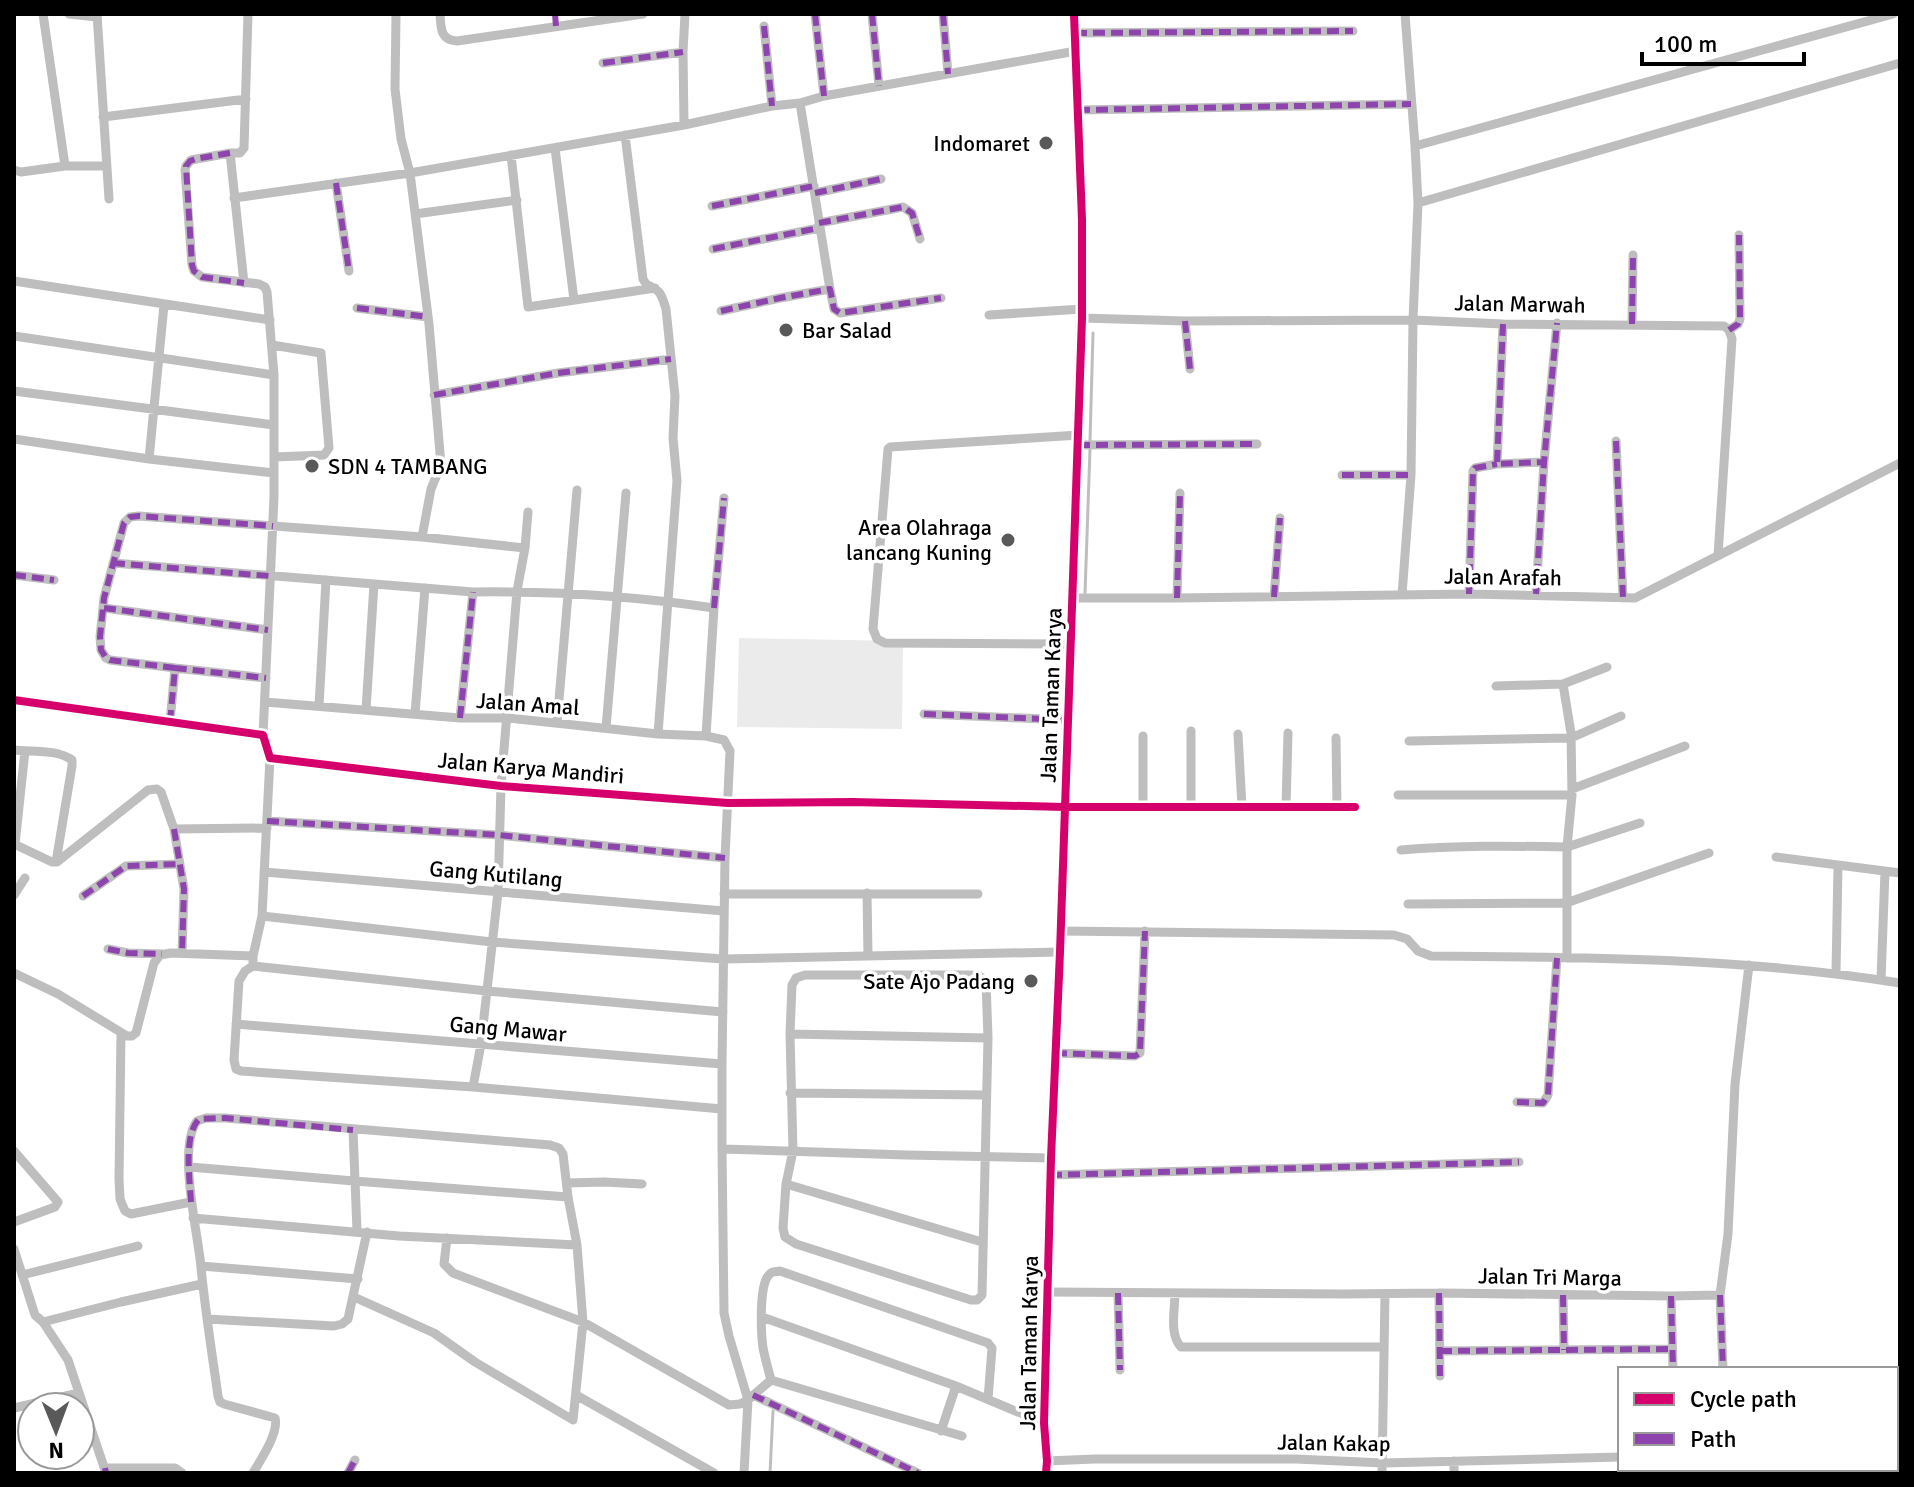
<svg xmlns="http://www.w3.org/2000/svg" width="1914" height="1487" font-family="Signika,sans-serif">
	<rect width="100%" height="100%" fill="#fff"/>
	<path fill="#ebebeb" d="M739 638 903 641 902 729 737 727Z"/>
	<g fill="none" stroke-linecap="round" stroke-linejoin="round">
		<path stroke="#bebebe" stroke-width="3" d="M1090 441 1093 333
			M1085 593 1090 449
			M770 1473 773 1411"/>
		<path stroke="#bebebe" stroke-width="9" d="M43 14 65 166
			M69 14 97 17
			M97 14 109 199
			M396 14 395 89 401 139 410 173 429 324 441 465 431 489 422 537
			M440 14C441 28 440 40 457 41L643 14
			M815 14 824 96
			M872 14 879 86
			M943 14 948 74
			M1405 14 1415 146
			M764 26 772 106
			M1075 33 1353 31
			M603 63 683 52
			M800 103 830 289
			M1078 110 1411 104
			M103 117 246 99
			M684 125 683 52 685 14
			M625 135 643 279 646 284C661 291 661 293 666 309L675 396 673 438 677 481 658 734
			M555 148 574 300
			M230 153 191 160 186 166 185 170 192 265 194 271 202 277 259 284 265 287 267 292 274 375V497L263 735
			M511 155 528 307 655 288
			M14 170 21 172 65 166H107
			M336 183 349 271
			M815 193 881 179
			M234 198 410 173 684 125 772 106 800 103 824 96 1076 51
			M1418 203 1415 146 1893 14
			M712 206 814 186
			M415 214 517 200
			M819 223 903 207 912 213 920 239
			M713 249 819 228
			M14 281 270 320
			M244 283 230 153H240L244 148 248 14
			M357 308 428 317
			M721 311 780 298 830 289 834 309 840 313 941 298
			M989 315 1082 309
			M1082 318 1185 321 1413 320 1503 324 1724 326 1729 330 1732 339 1718 556
			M1185 321 1190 369
			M1503 324 1497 464 1544 462
			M1632 324 1633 255
			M1729 330 1738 324 1740 319 1739 235
			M14 336 274 375
			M272 345 321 353 329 448 324 455 274 457
			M14 391 274 425
			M434 395 558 373 671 359
			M14 439 149 459 274 473
			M1616 441 1623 598
			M1078 445 1257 444
			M149 459 164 305
			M1342 475H1411
			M113 563 473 592C554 591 635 596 714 608
			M14 575 54 580
			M1469 594 1473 471 1475 468 1497 464
			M1536 594 1544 462 1557 323
			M1402 595 1411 475 1413 320 1418 203 1900 63
			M1274 597 1280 518
			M1073 598H1177L1469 594 1635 598 1900 463
			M1177 598 1180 493
			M104 608 268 630
			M1071 644 885 643 877 639 873 629 888 449 890 447 1079 435
			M175 668 110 660 106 658 101 650 100 637 104 598 124 523 130 517 139 516 422 537 525 548
			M1563 684 1571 733 1572 795 1567 847 1640 823
			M1496 686 1563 684 1607 667
			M14 700 263 735 270 758 501 786 728 803 853 802 1065 807H1355
			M265 702 460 718H508L658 734 706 736 724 740 730 751 725 858 722 1064
			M319 706 326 580
			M366 710 374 584
			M415 714 425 588
			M924 714 1068 720
			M460 718 473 592
			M170 722 175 668 266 678
			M557 723 577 490
			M606 728 626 493
			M1191 731V807
			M1238 734 1242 807
			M706 736 714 608 724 498
			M1143 736V807
			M1336 738 1337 807
			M1409 741 1571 738 1621 716
			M14 750C32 752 57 749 72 760V766L56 862
			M1572 789 1685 746
			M1398 795H1572
			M1286 807 1288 733
			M267 821 498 835 725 858
			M174 829 267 828
			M14 844 52 862H57L148 790 157 789 161 792 174 829 184 889 182 953
			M15 844 25 751
			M1401 850C1457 845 1512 846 1567 847V958
			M1776 857 1900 873
			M264 872 724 911
			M867 893 868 956
			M724 894H978
			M14 895 25 878
			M83 896 126 866 180 864
			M1408 904 1566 903 1709 853
			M262 916 492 942 723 959 1060 952
			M1061 931 1394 935 1407 939 1418 951 1431 956C1588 957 1745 958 1900 983
			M108 949 128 953 162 954
			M253 966 487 991 723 1012
			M14 973 58 994 127 1036H132L136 1033 154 963 160 955 171 953 253 956
			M1836 973 1838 865
			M805 975H970L979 976 986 981 988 1038 982 1295 977 1300H971L796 1244 785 1237 783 1228 786 1184 793 1151 790 1034 792 985 796 978Z
			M1881 980 1885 871
			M236 1024 722 1064V1109L473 1087 241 1071 236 1069 234 1060 239 981 245 971 253 966V956L262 916 270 758
			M121 1033 119 1179 120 1199 125 1211 131 1214 191 1202
			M790 1034 988 1038
			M1055 1053 1135 1056 1140 1053 1145 931
			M473 1087 481 1044 498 892 501 786 517 591 525 548 528 512
			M790 1093 986 1095
			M1517 1102 1543 1103 1548 1095 1557 958
			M722 1109V1149L906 1155 1051 1158
			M353 1130 357 1231
			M14 1151 58 1202 55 1207 14 1222
			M190 1167 354 1181 568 1197 577 1245 583 1322 573 1420 475 1362 434 1333 354 1297
			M1050 1175 1519 1162
			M567 1183 604 1182 642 1184
			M786 1184 982 1242
			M193 1218 399 1236 577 1245
			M447 1238 444 1264 453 1273 583 1322 729 1405 740 1404 748 1400 729 1336 724 1313 722 1149
			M14 1249 35 1315 43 1322 68 1360 106 1473
			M201 1266 358 1279
			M22 1275 138 1246
			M1048 1292 1343 1294 1439 1293 1671 1296 1720 1295
			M1118 1293 1120 1370
			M1175 1293C1175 1309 1169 1335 1181 1347H1383
			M1439 1293 1440 1376
			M1563 1295 1564 1350
			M1671 1296 1673 1369
			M762 1317 956 1386 1044 1423
			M207 1319 334 1326 342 1324 348 1319 367 1232
			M43 1322 121 1302 202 1284
			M1440 1351 1672 1349
			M1723 1369 1720 1295 1728 1234 1735 1084 1749 965
			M771 1380 962 1436
			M576 1395 714 1473
			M753 1395 918 1473
			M14 1408 79 1393
			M941 1431 956 1386
			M1047 1461 1095 1459H1296L1383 1463 1620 1457
			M1454 1461V1473
			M105 1468H175L182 1473
			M1795 1469 1826 1473
			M253 1473C261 1459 279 1433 275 1418L224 1404 220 1402 218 1396C212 1353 205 1310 201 1267 198 1233 177 1148 197 1121L206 1118H225L550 1145 559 1148 563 1154 568 1197
			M348 1473 355 1460
			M744 1473 748 1400 771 1380C768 1369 765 1358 763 1348 761 1333 759 1288 768 1276 772 1271 773 1272 780 1271L988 1343 992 1348 988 1399
			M1382 1473 1385 1294"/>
		<path stroke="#b8b8b8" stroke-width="12" d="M1046 1473 1047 1461 1044 1423 1051 1158 1060 952 1082 318V220L1074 14"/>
		<path stroke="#8e44ad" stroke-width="6" stroke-dasharray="12 6" stroke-linecap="butt" d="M555 14 556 26
			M815 14 824 96
			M872 14 879 86
			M943 14 948 74
			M764 26 772 106
			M1075 33 1353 31
			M603 63 683 52
			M1078 110 1411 104
			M230 153 195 159 190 161 186 166 192 265 194 271 202 277 244 283
			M336 183 349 271
			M815 193 881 179
			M712 206 814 186
			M819 223 903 207 912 213 920 239
			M713 249 819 228
			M357 308 428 317
			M721 311 780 298 830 289 834 309 840 313 941 298
			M1185 321 1190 369
			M1503 324 1497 464 1544 462
			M1632 324 1633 255
			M1729 330 1738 324 1740 319 1739 235
			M434 395 558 373 671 359
			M1616 441 1623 598
			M1078 445 1257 444
			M1342 475H1411
			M113 563 270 576
			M14 575 54 580
			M1469 594 1473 471 1475 468 1497 464
			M1536 594 1544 462 1557 323
			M1274 597 1280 518
			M1177 598 1180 493
			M104 608 268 630
			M714 608 724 498
			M175 668 110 660 106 658 101 650 100 637 104 598 124 523 130 517 139 516 273 526
			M924 714 1068 720
			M460 718 473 592
			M170 722 175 668 266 678
			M267 821 498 835 725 858
			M174 829 184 889 182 953
			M83 896 126 866 180 864
			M108 949 128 953 162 954
			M1055 1053 1135 1056 1140 1053 1145 931
			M1517 1102 1543 1103 1548 1095 1557 958
			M1050 1175 1519 1162
			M191 1202C190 1180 183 1135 199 1119L225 1118 353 1130
			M1118 1293 1120 1370
			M1439 1293 1440 1376
			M1563 1295 1564 1350
			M1720 1295 1723 1369
			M1671 1296 1673 1369
			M1440 1351 1672 1349
			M753 1395 918 1473
			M105 1468 106 1473
			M348 1473 355 1460"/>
		<g stroke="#fff" stroke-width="13">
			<path id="cycleway" d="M14 700 263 735 270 758 501 786 728 803 853 802 1065 807H1355
				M1046 1473 1047 1461 1044 1423 1051 1158 1060 952 1082 318V220L1074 14"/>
		</g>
		<use href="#cycleway" stroke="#d6006c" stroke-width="8"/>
	</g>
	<g fill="#595959" stroke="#fff" stroke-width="3">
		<circle cx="1046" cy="143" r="8"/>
		<circle cx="786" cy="330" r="8"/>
		<circle cx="312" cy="466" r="8"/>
		<circle cx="1008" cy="540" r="8"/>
		<circle cx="1031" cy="981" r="8"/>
	</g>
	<g text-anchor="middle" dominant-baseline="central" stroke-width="7" stroke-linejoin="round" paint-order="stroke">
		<g font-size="22" fill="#000" stroke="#fff" text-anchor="end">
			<text x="1030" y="143">Indomaret</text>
			<text x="802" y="330" text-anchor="start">Bar Salad</text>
			<text x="328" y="466" text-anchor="start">SDN 4 TAMBANG</text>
			<text x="992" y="527">Area Olahraga<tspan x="992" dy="25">lancang Kuning</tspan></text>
			<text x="1015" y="981">Sate Ajo Padang</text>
		</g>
		<g font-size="22" fill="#000" stroke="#fff">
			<text transform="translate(1520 304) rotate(1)">Jalan Marwah</text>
			<text transform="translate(1503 577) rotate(1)">Jalan Arafah</text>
			<text transform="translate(1051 695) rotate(-88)">Jalan Taman Karya</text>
			<text transform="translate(528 704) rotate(4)">Jalan Amal</text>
			<text transform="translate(531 768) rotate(5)">Jalan Karya Mandiri</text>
			<text transform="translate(496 874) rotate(5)">Gang Kutilang</text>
			<text transform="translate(508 1029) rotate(5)">Gang Mawar</text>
			<text transform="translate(1550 1277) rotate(1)">Jalan Tri Marga</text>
			<text transform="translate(1029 1343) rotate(-89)">Jalan Taman Karya</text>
			<text transform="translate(1334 1443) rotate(1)">Jalan Kakap</text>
		</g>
	</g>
	<rect width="1914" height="1487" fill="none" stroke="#000000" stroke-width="32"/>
	<rect x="1618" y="1367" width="280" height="104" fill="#ffffff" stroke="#999999" stroke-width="2"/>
	<rect x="1634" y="1393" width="40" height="12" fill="#d6006c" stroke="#999999" stroke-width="2"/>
	<text x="1690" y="1407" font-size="24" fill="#000000">Cycle path</text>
	<rect x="1634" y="1433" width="40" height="12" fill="#8e44ad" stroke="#999999" stroke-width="2"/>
	<text x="1690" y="1447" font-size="24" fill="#000000">Path</text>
	<g transform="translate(56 1431) rotate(179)"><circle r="38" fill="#ffffff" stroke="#999999" stroke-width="2"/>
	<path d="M0-6L14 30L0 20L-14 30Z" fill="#595959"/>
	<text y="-12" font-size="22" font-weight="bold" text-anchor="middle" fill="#000000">N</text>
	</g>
	<path d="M1642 52v12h162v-12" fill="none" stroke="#000000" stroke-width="4"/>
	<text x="1654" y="52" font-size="24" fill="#000000" stroke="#ffffff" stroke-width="6" paint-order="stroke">100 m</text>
</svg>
